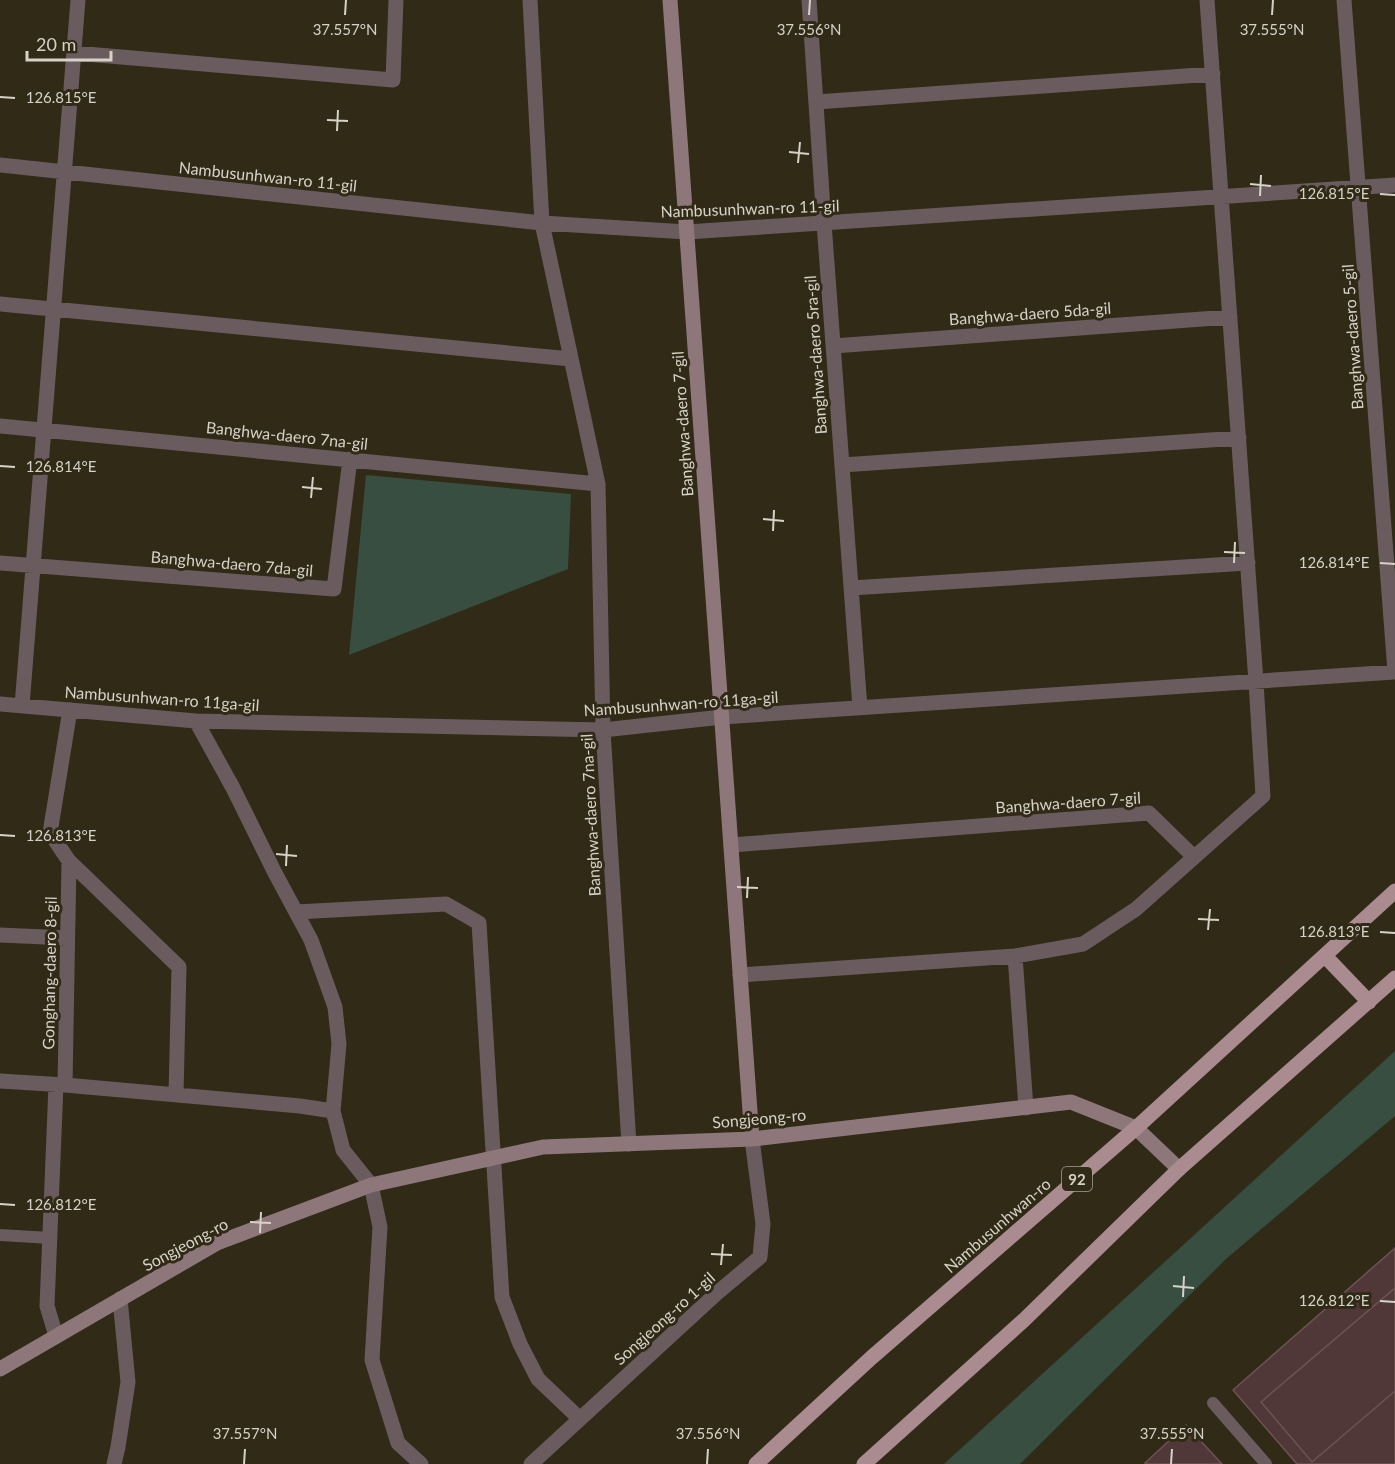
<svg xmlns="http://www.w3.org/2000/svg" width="1395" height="1464" font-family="Lato,sans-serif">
	<rect width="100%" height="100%" fill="#302a17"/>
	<path fill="#374e40" d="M366 475 571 494 568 569 349 655Z
		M1395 1051V1116L1226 1259 1020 1464H944Z"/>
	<path fill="#4f3837" stroke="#6d5453" stroke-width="1.5" d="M1395 1248V1464H1297L1233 1390Z
		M1395 1288V1391L1312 1462 1261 1402Z
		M1186 1425 1222 1464H1146L1145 1463Z"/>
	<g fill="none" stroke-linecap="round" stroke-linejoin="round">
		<path stroke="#6a5b5e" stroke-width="12" d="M0 1235 50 1238
			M1213 1403 1266 1464"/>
		<path stroke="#6a5b5e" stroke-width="15" d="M530 0 542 223 598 484 603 730 629 1144
			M809 0 824 223 860 708
			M74 53 393 80 396 0
			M816 102 1213 74
			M0 165 542 223 687 232 1395 185
			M0 304 571 359
			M833 346 1230 317
			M0 426 598 484
			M842 465 1239 438
			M0 563 334 589 350 459
			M851 588 1248 563
			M0 704 196 721 603 730 722 717 1395 672 1344 0
			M22 706 78 0
			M196 721 233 788 275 873 311 940 335 1007 339 1044 333 1111 343 1150 371 1185 380 1227 372 1360 398 1443 421 1464
			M731 845 1149 813 1194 857
			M69 861 179 967 176 1095
			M296 912 446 904 479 923 502 1297 520 1344 538 1379 580 1419
			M0 935 67 938
			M1015 956 1026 1108
			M740 975 1015 956 1083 944 1136 909 1263 796 1256 682 1207 0
			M0 1081 65 1085 300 1106 333 1111
			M65 1085 69 861 50 833 70 710
			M56 1336 47 1306 56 1085
			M114 1464 118 1447 128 1382 120 1299
			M531 1464 717 1293 760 1257 763 1224 752 1139"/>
		<path stroke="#8d777a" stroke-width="15" d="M670 0 752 1139
			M0 1369 217 1243 371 1185 543 1147 752 1139 1071 1102 1136 1128 1179 1169"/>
		<path stroke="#a98b90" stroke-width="15" d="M1325 956 1369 1002
			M756 1464 871 1358 1136 1128 1395 891
			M864 1464 1024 1320 1179 1169 1395 978"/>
	</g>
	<path fill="none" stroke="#d6d2c7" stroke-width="2" d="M345 15 346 0M809 15 810 0M1272 15 1273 0M0 97 15 98M327 120 348 121M337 131 338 110M789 152 809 154M798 163 800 142M1250 184 1271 186M1380 194 1395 195M1260 196 1261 175M0 466 15 467M302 487 322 489M311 498 313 477M763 519 784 521M773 531 774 510M1224 552 1245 553M1234 563 1235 542M1380 563 1395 564M0 835 15 836M276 854 297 856M286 866 287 845M737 887 758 888M747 898 748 877M1198 919 1219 920M1208 930 1210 909M1380 932 1395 933M0 1204 15 1205M250 1222 271 1223M260 1233 261 1212M711 1254 732 1255M721 1265 723 1244M1173 1286 1194 1288M1183 1297 1184 1276M1380 1301 1395 1302M244 1464 245 1449M707 1464 708 1449M1171 1464 1172 1449"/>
	<g text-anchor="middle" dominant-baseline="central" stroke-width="6" stroke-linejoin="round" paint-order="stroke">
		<rect fill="#302a17" stroke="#a4a092" stroke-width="1.5" x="1062" y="1167" width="30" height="24" rx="4.5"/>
		<g font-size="15" font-weight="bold" fill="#d6d2c7">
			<text x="1077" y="1179">92</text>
		</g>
		<g font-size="16" fill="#d6d2c7" stroke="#302a17">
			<text transform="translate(268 176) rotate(6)">Nambusunhwan-ro 11-gil</text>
			<text transform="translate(750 208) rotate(-2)">Nambusunhwan-ro 11-gil</text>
			<text transform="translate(1030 313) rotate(-4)">Banghwa-daero 5da-gil</text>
			<text transform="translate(1352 337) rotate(-94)">Banghwa-daero 5-gil</text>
			<text transform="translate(815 355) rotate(-94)">Banghwa-daero 5ra-gil</text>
			<text transform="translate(682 424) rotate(-94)">Banghwa-daero 7-gil</text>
			<text transform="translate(287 435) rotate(6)">Banghwa-daero 7na-gil</text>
			<text transform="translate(232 563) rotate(5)">Banghwa-daero 7da-gil</text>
			<text transform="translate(162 698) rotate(4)">Nambusunhwan-ro 11ga-gil</text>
			<text transform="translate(681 703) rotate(-4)">Nambusunhwan-ro 11ga-gil</text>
			<text transform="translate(1068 802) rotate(-4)">Banghwa-daero 7-gil</text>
			<text transform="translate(590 815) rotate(-93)">Banghwa-daero 7na-gil</text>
			<text transform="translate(49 973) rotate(-89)">Gonghang-daero 8-gil</text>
			<text transform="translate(759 1118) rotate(-5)">Songjeong-ro</text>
			<text transform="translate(997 1225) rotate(-41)">Nambusunhwan-ro</text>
			<text transform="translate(185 1244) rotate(-28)">Songjeong-ro</text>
			<text transform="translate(664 1318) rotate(-42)">Songjeong-ro 1-gil</text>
		</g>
	</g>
	<g font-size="15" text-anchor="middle" fill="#d6d2c7" stroke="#302a17" stroke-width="6" stroke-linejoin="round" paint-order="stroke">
		<text x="345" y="35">37.557°N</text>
		<text x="809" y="35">37.556°N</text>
		<text x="1272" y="35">37.555°N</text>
		<text x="61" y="103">126.815°E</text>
		<text x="1334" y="199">126.815°E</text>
		<text x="61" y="472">126.814°E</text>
		<text x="1334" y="568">126.814°E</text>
		<text x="61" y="841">126.813°E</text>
		<text x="1334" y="937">126.813°E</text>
		<text x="61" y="1210">126.812°E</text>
		<text x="1334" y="1306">126.812°E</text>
		<text x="245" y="1439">37.557°N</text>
		<text x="708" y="1439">37.556°N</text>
		<text x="1172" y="1439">37.555°N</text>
	</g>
	<path d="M27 51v9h84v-9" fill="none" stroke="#d6d2c7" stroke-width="3"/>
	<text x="36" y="51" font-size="18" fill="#d6d2c7" stroke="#302a17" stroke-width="4.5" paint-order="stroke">20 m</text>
</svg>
